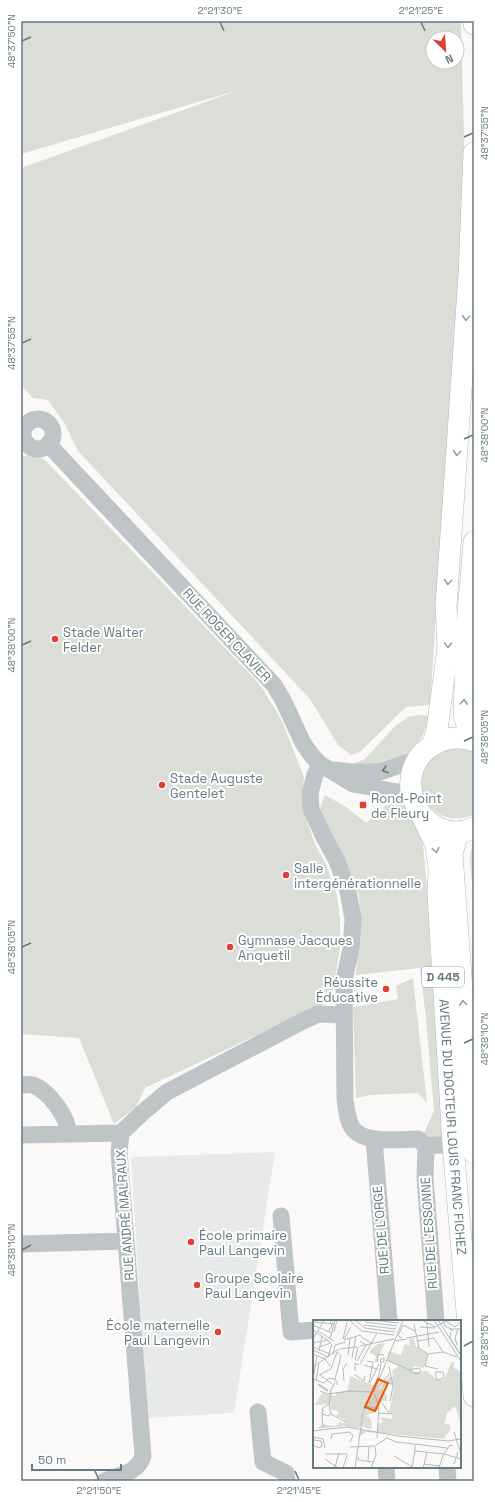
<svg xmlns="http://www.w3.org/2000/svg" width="495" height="1502" font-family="'Space Grotesk',sans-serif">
	<rect width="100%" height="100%" fill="#faf9f8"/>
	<path fill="#e8e9e9" d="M275 1152 234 1413 147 1418 131 1157Z"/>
	<path fill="#dbded7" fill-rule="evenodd" d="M21 21H461L465 177 430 705 406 707 361 751 351 755 338 745 310 699 78 451 65 424 48 400 33 398 21 385V168L239 90 21 154ZM433 38H457V62H433Z
		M30 454 37 455 45 460 253 677 264 691 282 721 304 777 302 793 303 810 315 844 326 864 337 896 340 919V948L331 1002 310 1010 145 1088 136 1107 114 1124 79 1038 21 1034V457Z
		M420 715 430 716 422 737 408 755 387 766 350 765 365 759 395 726 408 717Z
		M457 747 469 749 474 751V815C419 836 397 757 457 747Z
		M325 795 346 807 366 823 391 801 402 803 410 811 422 835 428 898 430 949 445 1133 439 1141 432 1140 424 1133 434 1111 426 1019 420 968 356 975 360 925 359 895 323 818 320 807Z
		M474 844V896C473 884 466 853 474 844Z
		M413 978 427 1103 418 1093 370 1095 356 1098 353 1007 398 999 396 986Z"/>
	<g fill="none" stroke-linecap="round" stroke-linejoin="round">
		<g stroke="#b3b9bc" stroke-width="22">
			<g id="major">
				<path d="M474 21V24"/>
				<path d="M471 740 464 714 468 613 474 542"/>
				<path d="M474 741C464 737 451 737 441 741 381 766 420 851 474 828"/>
				<path d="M433 744 437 730 448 647 446 606 469 275 474 153"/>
				<path id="s1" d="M421 814 436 845 439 869 438 893 453 1144 474 1396"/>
				<path d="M458 832 452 854 474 1153"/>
			</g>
		</g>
		<path stroke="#bfc5c7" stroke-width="17" d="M23 434a15 15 0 1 1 30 0a15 15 0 1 1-30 0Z
			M48 444 274 685 283 700 303 743 312 756 320 764 353 784 403 793 413 800
			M320 764 315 775 310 793 311 809 323 835 337 861 348 891 353 919 351 949 344 980 345 1100C347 1110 347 1122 354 1130 367 1144 400 1139 418 1139L426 1146 453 1144
			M335 770 351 772H380L418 759
			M21 1085C25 1085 30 1084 33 1085 49 1091 69 1118 68 1134
			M21 1135 121 1133
			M374 1139 389 1321
			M426 1146 425 1178 436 1321
			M281 1216 291 1332 314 1330
			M21 1244 126 1241
			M258 1412 263 1462 286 1473 287 1481
			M386 1467 387 1481
			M447 1467 448 1481
			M105 1481C119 1475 138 1473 143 1456L119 1152 121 1133 142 1113 167 1092 301 1022 318 1014 343 1015"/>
		<use href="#major" stroke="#fff" stroke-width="21"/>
	</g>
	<defs><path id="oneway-chevron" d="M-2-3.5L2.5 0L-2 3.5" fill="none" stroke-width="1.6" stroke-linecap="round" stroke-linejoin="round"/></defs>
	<g stroke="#94a2a7">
		<use href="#oneway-chevron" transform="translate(466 318) rotate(94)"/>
		<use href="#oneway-chevron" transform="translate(457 453) rotate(94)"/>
		<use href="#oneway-chevron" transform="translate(448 582) rotate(94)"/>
		<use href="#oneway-chevron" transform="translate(448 645) rotate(91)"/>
		<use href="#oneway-chevron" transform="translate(464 702) rotate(-87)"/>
		<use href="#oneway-chevron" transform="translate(436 850) rotate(79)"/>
		<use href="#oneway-chevron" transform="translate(463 1003) rotate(-94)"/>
	</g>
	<use stroke="#667a81" href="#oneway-chevron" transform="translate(385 770) rotate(163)"/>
	<path fill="none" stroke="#667a81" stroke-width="1.5" d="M220 22 224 31M421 22 425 31M22 41 31 37M464 137 473 133M22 343 31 339M464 439 473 435M22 645 31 641M464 741 473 737M22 947 31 943M464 1043 473 1039M22 1250 31 1245M464 1346 473 1341M95 1471 99 1480M295 1471 299 1480"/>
	<g fill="#de4034" stroke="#fff" stroke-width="1.5">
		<circle cx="55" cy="639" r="4"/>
		<circle cx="162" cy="785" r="4"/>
		<rect x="359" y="801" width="8" height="8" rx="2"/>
		<circle cx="286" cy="875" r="4"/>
		<circle cx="230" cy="947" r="4"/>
		<circle cx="386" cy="989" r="4"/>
		<circle cx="191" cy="1242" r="4"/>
		<circle cx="197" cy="1285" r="4"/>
		<circle cx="218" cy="1332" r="4"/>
	</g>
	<g text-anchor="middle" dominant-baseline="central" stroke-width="4" stroke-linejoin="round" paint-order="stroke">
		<rect fill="#fff" stroke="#94a2a7" stroke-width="1" x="422" y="967" width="42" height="20" rx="3"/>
		<g font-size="12" font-weight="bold" fill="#667a81">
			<text x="443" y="977">D 445</text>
		</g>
		<g font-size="13" fill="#667a81" stroke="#fff" text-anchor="start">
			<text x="63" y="632">Stade Walter<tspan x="63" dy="15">Felder</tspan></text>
			<text x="170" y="778">Stade Auguste<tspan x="170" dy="15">Gentelet</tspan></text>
			<text x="371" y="798">Rond-Point<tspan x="371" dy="15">de Fleury</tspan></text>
			<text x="294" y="868">Salle<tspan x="294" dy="15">intergénérationnelle</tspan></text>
			<text x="238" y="940">Gymnase Jacques<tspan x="238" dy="15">Anquetil</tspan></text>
			<text x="378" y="982" text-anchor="end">Réussite<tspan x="378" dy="15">Éducative</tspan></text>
			<text x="199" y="1235">École primaire<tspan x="199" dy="15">Paul Langevin</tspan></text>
			<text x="205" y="1278">Groupe Scolaire<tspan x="205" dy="15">Paul Langevin</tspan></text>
			<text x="210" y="1325" text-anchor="end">École maternelle<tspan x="210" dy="15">Paul Langevin</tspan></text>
		</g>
		<g font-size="13" fill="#667a81" stroke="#fff">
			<text transform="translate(227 635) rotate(47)">RUE ROGER CLAVIER</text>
			<text stroke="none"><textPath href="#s1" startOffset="317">AVENUE DU DOCTEUR LOUIS FRANC FICHEZ</textPath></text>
			<text transform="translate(125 1215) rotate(-94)">RUE ANDRÉ MALRAUX</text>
			<text transform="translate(381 1230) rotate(-95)">RUE DE L'ORGE</text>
			<text transform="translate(429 1233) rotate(-94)">RUE DE L'ESSONNE</text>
		</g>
	</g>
	<g transform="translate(313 1320)">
		<rect width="148" height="148" fill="#faf9f8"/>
		<path d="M101 18 102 25 114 34 111 48 101 46 98 52 114 51 124 60H131L139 41 142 43 140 47 148 52V104L142 86 134 93 131 104H136L138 108 131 119 144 120 53 112 47 116 46 125 47 110 65 111 66 104 70 101 66 97 79 99 80 94 76 93 81 68 78 63 73 61 76 57H80L79 51 86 46 74 40 76 31 88 35 92 24 97 26 96 19ZM72 23 63 42 61 43 63 36 57 33 58 29 65 24ZM37 56 62 66 64 70 69 69 74 75V81H69L63 92 53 96 58 99 59 108 55 109 47 105 46 108 32 106 4 109 9 104 20 106 25 105 27 101 29 104 32 102 31 99 23 96 26 92 17 89 18 84 2 85 9 73 23 76V73L35 70Z" fill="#dbded7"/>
		<path fill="none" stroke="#b8c6c8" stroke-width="2" d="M5 64 15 71"/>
		<path fill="none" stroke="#b2bbbd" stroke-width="1" d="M36 0 49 11 64 13M42 0 52 8 82 12M58 0 86 3M109 0 122 7 135 0M121 0 148 41M125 0 148 36M130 0 132 6 138 9M133 1 142 7 148 1M1 2 21 4M52 2 84 6M114 3 116 27M101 4 106 28 115 34M0 5 19 13M51 5 83 9M90 5 102 11M107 7 122 8M0 10 18 23M5 11 21 21M16 11 19 5 17 0M140 11 137 9H148M21 12 24 0M138 12 137 18 148 35M65 13 81 15M48 17 59 23M89 18 85 16 90 5M94 18 126 12M0 19 11 0M17 19 22 0M30 19 34 2M31 19 38 7M31 20 48 15M81 21 94 19M104 21 121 18 130 32M0 23 15 20M144 25 142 18 145 9M47 26 81 19M0 27 17 34M6 27 18 23M27 29 44 27M0 30 15 37 19 24M6 31 9 16M24 32 28 36 22 59 25 65M130 32 144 37M0 34 12 39 17 46M20 34 22 25 33 22M115 34 112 46 125 49M115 34 130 32M35 35 37 18M39 38 43 16M71 38V41L68 43 67 40ZM42 40 45 27M73 40 90 47M44 41 53 25 47 21M54 41 60 42 56 63M64 42 65 34 71 35M47 44 64 13M51 45 64 49M0 47 26 29M76 47 80 66 77 81M90 47 103 54 108 52M96 50 106 48 108 51M42 51V43L46 45M122 53 124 60 131 58 130 52H122M41 54 51 61 52 56M6 55 18 49 24 32M7 55 19 64M0 58 4 36M65 58 68 44M0 59 11 63 16 58 22 59M3 60 6 43M31 61 30 49 34 43M57 63 66 44M64 69 76 54M69 69 72 63 79 64M7 71 15 74 37 71M35 71 60 72M61 72 90 0M61 73 66 87 64 118M69 83 76 93M53 86 66 89M65 93 80 94M9 94 15 96 18 94 33 102M9 94 10 88 16 84M9 94 10 107M18 94 16 85 18 70 22 62M0 111 34 107 85 116 135 121 148 119M141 112 148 134M28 113 37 112 40 116 37 122M0 117 10 119 12 128M18 119 19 114 28 113M83 122 101 124M102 124V131L131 134M102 124 134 128M0 125 6 128 9 126 8 121 1 120M62 126 74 118 83 122M37 127 62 126M12 134H34M131 134 148 139M131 134 137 125 140 126M81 136 101 148M45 137V140L60 142M12 139 25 148M55 141 56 126M111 144 126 146M141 144 145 132M22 147 26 133M99 147 102 131M30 148 34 135M42 148 50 93 59 73M58 148 63 135 62 127M110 148 114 133M126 148 130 135"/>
		<path fill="#e8590c" fill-opacity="0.15" stroke="#e8590c" stroke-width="2" d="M65 59 75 63 62 91 52 87Z"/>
		<rect width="148" height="148" fill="none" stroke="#667a81" stroke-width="2"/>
	</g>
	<rect width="495" height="1502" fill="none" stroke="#ffffff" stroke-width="44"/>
	<g transform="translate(445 50) rotate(155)"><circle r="19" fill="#ffffff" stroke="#c2cacd"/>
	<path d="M0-3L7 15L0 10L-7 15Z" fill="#de4034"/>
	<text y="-6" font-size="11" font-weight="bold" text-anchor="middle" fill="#667a81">N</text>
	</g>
	<path d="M32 1464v6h89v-6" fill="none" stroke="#667a81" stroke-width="2"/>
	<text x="38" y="1464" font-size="12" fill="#667a81" stroke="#ffffff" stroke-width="3" paint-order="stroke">50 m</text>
	<rect x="22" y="22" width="451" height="1458" fill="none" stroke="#667a81" stroke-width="1.5"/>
	<g font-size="10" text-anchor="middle" fill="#667a81">
		<text x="220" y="14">2°21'30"E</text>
		<text x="421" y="14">2°21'25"E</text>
		<text transform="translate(11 41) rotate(-90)" y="4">48°37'50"N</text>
		<text transform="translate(484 133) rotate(-90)" y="4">48°37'55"N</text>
		<text transform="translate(11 343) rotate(-90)" y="4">48°37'55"N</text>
		<text transform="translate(484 435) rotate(-90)" y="4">48°38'00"N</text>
		<text transform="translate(11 645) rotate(-90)" y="4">48°38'00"N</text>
		<text transform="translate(484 737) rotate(-90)" y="4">48°38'05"N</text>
		<text transform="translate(11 947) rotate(-90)" y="4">48°38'05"N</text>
		<text transform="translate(484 1039) rotate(-90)" y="4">48°38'10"N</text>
		<text transform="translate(11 1250) rotate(-90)" y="4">48°38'10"N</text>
		<text transform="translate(484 1341) rotate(-90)" y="4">48°38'15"N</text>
		<text x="99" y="1494">2°21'50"E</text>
		<text x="299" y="1494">2°21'45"E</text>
	</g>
</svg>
